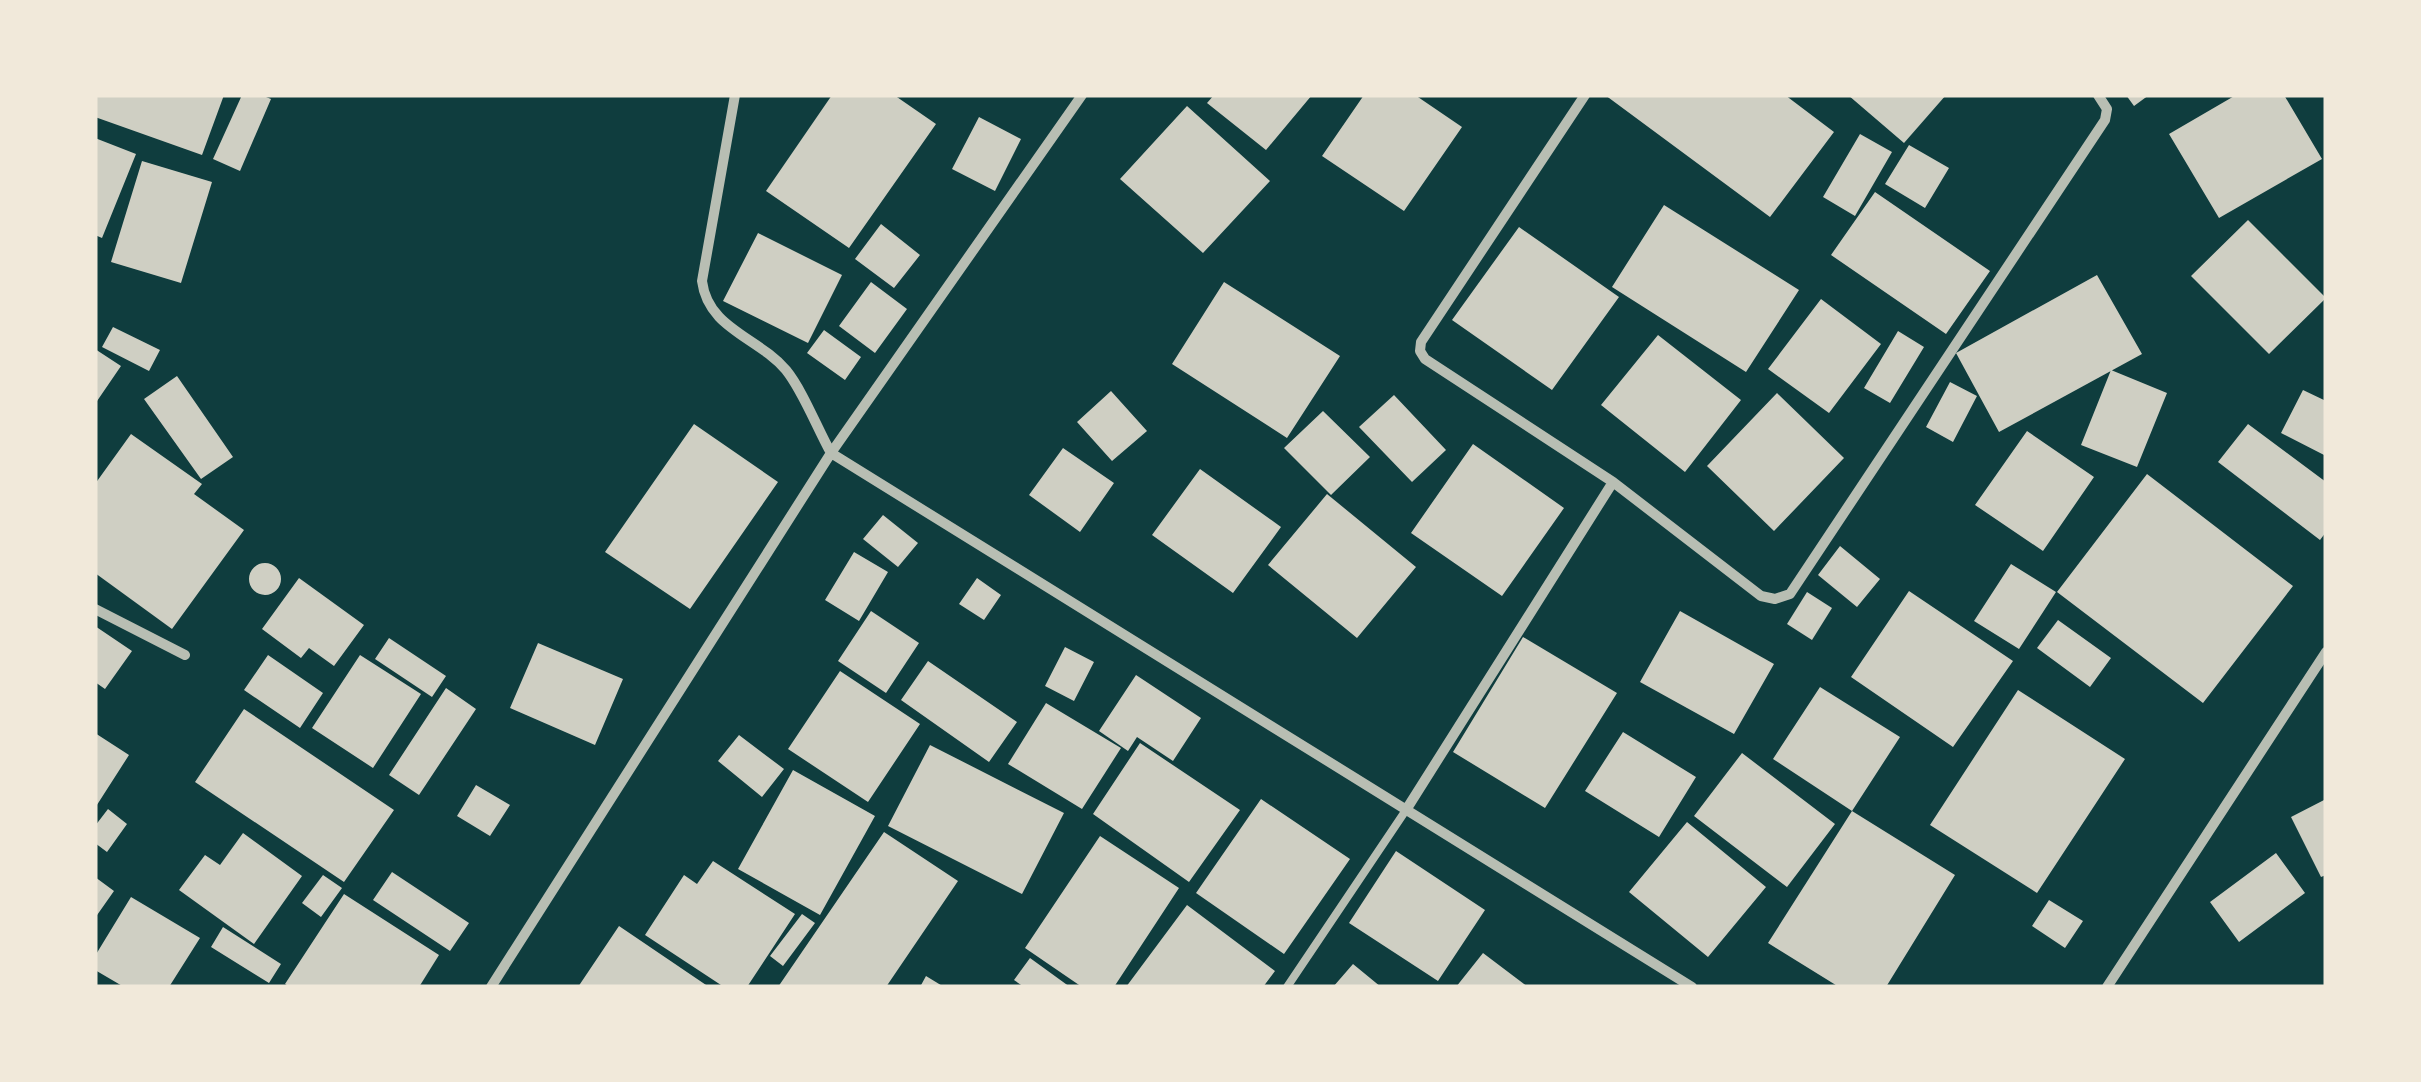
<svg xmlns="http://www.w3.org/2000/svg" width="2421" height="1082" font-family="'Times New Roman',serif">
	<rect width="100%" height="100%" fill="#0f3d3e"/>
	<path fill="#cfcfc3" d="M95 95H224L202 155 95 117Z
		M242 95H261L271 99 240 171 213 159Z
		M832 95H894L936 124 849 248 766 191Z
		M1214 95H1312L1266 150 1207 103Z
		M1364 95H1415L1462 127 1404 211 1322 156Z
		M1605 95H1785L1834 132 1770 217Z
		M1848 95H1946L1904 143Z
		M2126 95H2149L2134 106Z
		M2236 95H2284L2322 159 2219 218 2169 134Z
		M1187 106 1270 181 1203 253 1120 179Z
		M979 117 1021 139 995 191 952 169Z
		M1860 134 1892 152 1855 216 1823 197Z
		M95 138 136 154 102 238 95 235Z
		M1909 145 1949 168 1925 208 1885 184Z
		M142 161 212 182 181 283 111 262Z
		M1875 192 1990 271 1946 334 1831 255Z
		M1664 205 1799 290 1746 372 1612 287Z
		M2248 220 2326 298 2269 354 2191 276Z
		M881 224 920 255 894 288 855 259Z
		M1519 227 1619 297 1552 390 1452 320Z
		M758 233 842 275 808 343 723 301Z
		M2097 275 2142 354 1999 432 1956 353Z
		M871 282 907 309 875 353 839 326Z
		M1224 282 1340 356 1287 438 1172 364Z
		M1821 299 1881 344 1829 413 1768 369Z
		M113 327 160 350 149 371 102 347Z
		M824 330 861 357 845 380 807 353Z
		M1898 331 1924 347 1890 403 1864 388Z
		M1658 335 1741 400 1685 472 1601 405Z
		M95 349 121 366 95 404Z
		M2111 370 2167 393 2137 467 2081 445Z
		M177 376 233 457 201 479 144 399Z
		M1950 382 1977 396 1953 442 1926 427Z
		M2303 390 2326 401V456L2281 433Z
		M1111 391 1147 431 1112 461 1077 422Z
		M1777 393 1844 458 1774 531 1707 466Z
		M1394 395 1446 450 1412 482 1359 427Z
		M1323 411 1370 457 1331 495 1284 448Z
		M694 424 778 482 690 609 605 552Z
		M2248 424 2326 482V532L2320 540 2218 462Z
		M2027 431 2094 477 2043 551 1975 505Z
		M131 434 202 484 194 494 244 530 172 629 95 573V484Z
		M1473 444 1564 508 1502 596 1411 533Z
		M1063 448 1114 483 1080 532 1029 495Z
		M1200 469 1281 527 1233 593 1152 535Z
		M2147 474 2293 586 2203 703 2057 592Z
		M1327 494 1416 567 1357 638 1268 565Z
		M883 515 918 543 898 567 863 539Z
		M1840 546 1880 579 1857 607 1818 575Z
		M854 552 888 572 859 621 825 600Z
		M249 579a16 16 0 1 1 32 0a16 16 0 1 1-32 0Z
		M2011 564 2056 592 2019 649 1974 621Z
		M299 578 364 625 334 666 309 648 301 658 262 629Z
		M977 578 1001 595 984 620 959 604Z
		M1909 591 2013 661 1953 747 1851 677Z
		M1807 592 1832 608 1812 640 1787 624Z
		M871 611 919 643 886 693 838 661Z
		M1680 611 1774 664 1734 734 1640 682Z
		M2058 620 2111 658 2090 687 2037 648Z
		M95 626 132 651 105 689 95 682Z
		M1523 637 1617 693 1545 808 1453 752Z
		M389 638 446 676 432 697 375 659Z
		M538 643 623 679 595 745 510 708Z
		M1065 647 1094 662 1074 701 1045 686Z
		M268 655 323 693 300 728 244 690Z
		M360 655 421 694 373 768 312 728Z
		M928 661 1017 722 989 762 901 700Z
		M840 671 920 724 868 802 788 749Z
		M1136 675 1201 718 1173 761 1137 737 1128 751 1099 731Z
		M1820 687 1900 737 1852 811 1773 759Z
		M446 688 476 709 419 795 389 775Z
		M2018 690 2125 759 2037 893 1930 825Z
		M1046 703 1121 748 1082 809 1008 764Z
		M244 709 394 810 344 882 195 782Z
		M1623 732 1696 777 1659 837 1585 791Z
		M95 733 129 755 95 808Z
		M739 735 784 769 762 797 718 761Z
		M1140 743 1240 810 1189 882 1093 814Z
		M930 745 1064 813 1022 894 888 826Z
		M1742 753 1835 824 1787 887 1694 816Z
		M793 770 875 816 820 915 738 869Z
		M476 785 510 805 490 836 457 816Z
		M1261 799 1350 859 1284 954 1196 893Z
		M2326 799V875L2321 877 2291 817Z
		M108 809 127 824 107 852 95 843V826Z
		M1852 811 1955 875 1886 987H1839L1768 943Z
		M1687 822 1766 887 1708 957 1629 892Z
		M884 832 958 881 886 987H778Z
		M243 833 302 876 254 944 179 890 205 855 220 865Z
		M1100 836 1179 888 1114 987H1082L1025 948Z
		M1396 851 1485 910 1438 981 1349 923Z
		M2276 853 2305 893 2239 942 2210 902Z
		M713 861 795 914 747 987H724L645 935 684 875 697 884Z
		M392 872 469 923 450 951 373 900Z
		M323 875 342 888 321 917 302 903Z
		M95 877 114 891 95 918Z
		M344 894 439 955 419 987H290L285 984Z
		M131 897 200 938 169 987H124L95 970V956Z
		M2049 900 2083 921 2065 948 2032 926Z
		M1187 905 1275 971 1263 987H1126Z
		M802 914 815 923 783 966 770 956Z
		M619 926 709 987H578Z
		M223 927 281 964 269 983 211 947Z
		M1483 953 1528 987H1456Z
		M1030 958 1070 987H1024L1014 980Z
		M1353 964 1381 987H1333Z
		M926 976 944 987H920Z"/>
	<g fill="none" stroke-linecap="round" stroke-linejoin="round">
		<path stroke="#b8beb3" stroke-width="8" d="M1287 987 1406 810"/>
		<path stroke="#b8beb3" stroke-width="10" d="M735 95 702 281C708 329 758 337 786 370 803 391 817 428 831 453L1692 987
			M1585 95 1421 342 1420 351 1425 359 1613 482 1761 596 1775 599 1790 594 2105 120 2107 109 2098 95
			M95 609 185 655
			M1406 810 1613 482
			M491 987 831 453 1082 95
			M2107 987 2326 652"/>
	</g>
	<rect width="2421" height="1082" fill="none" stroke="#f1e9da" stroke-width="195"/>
</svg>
